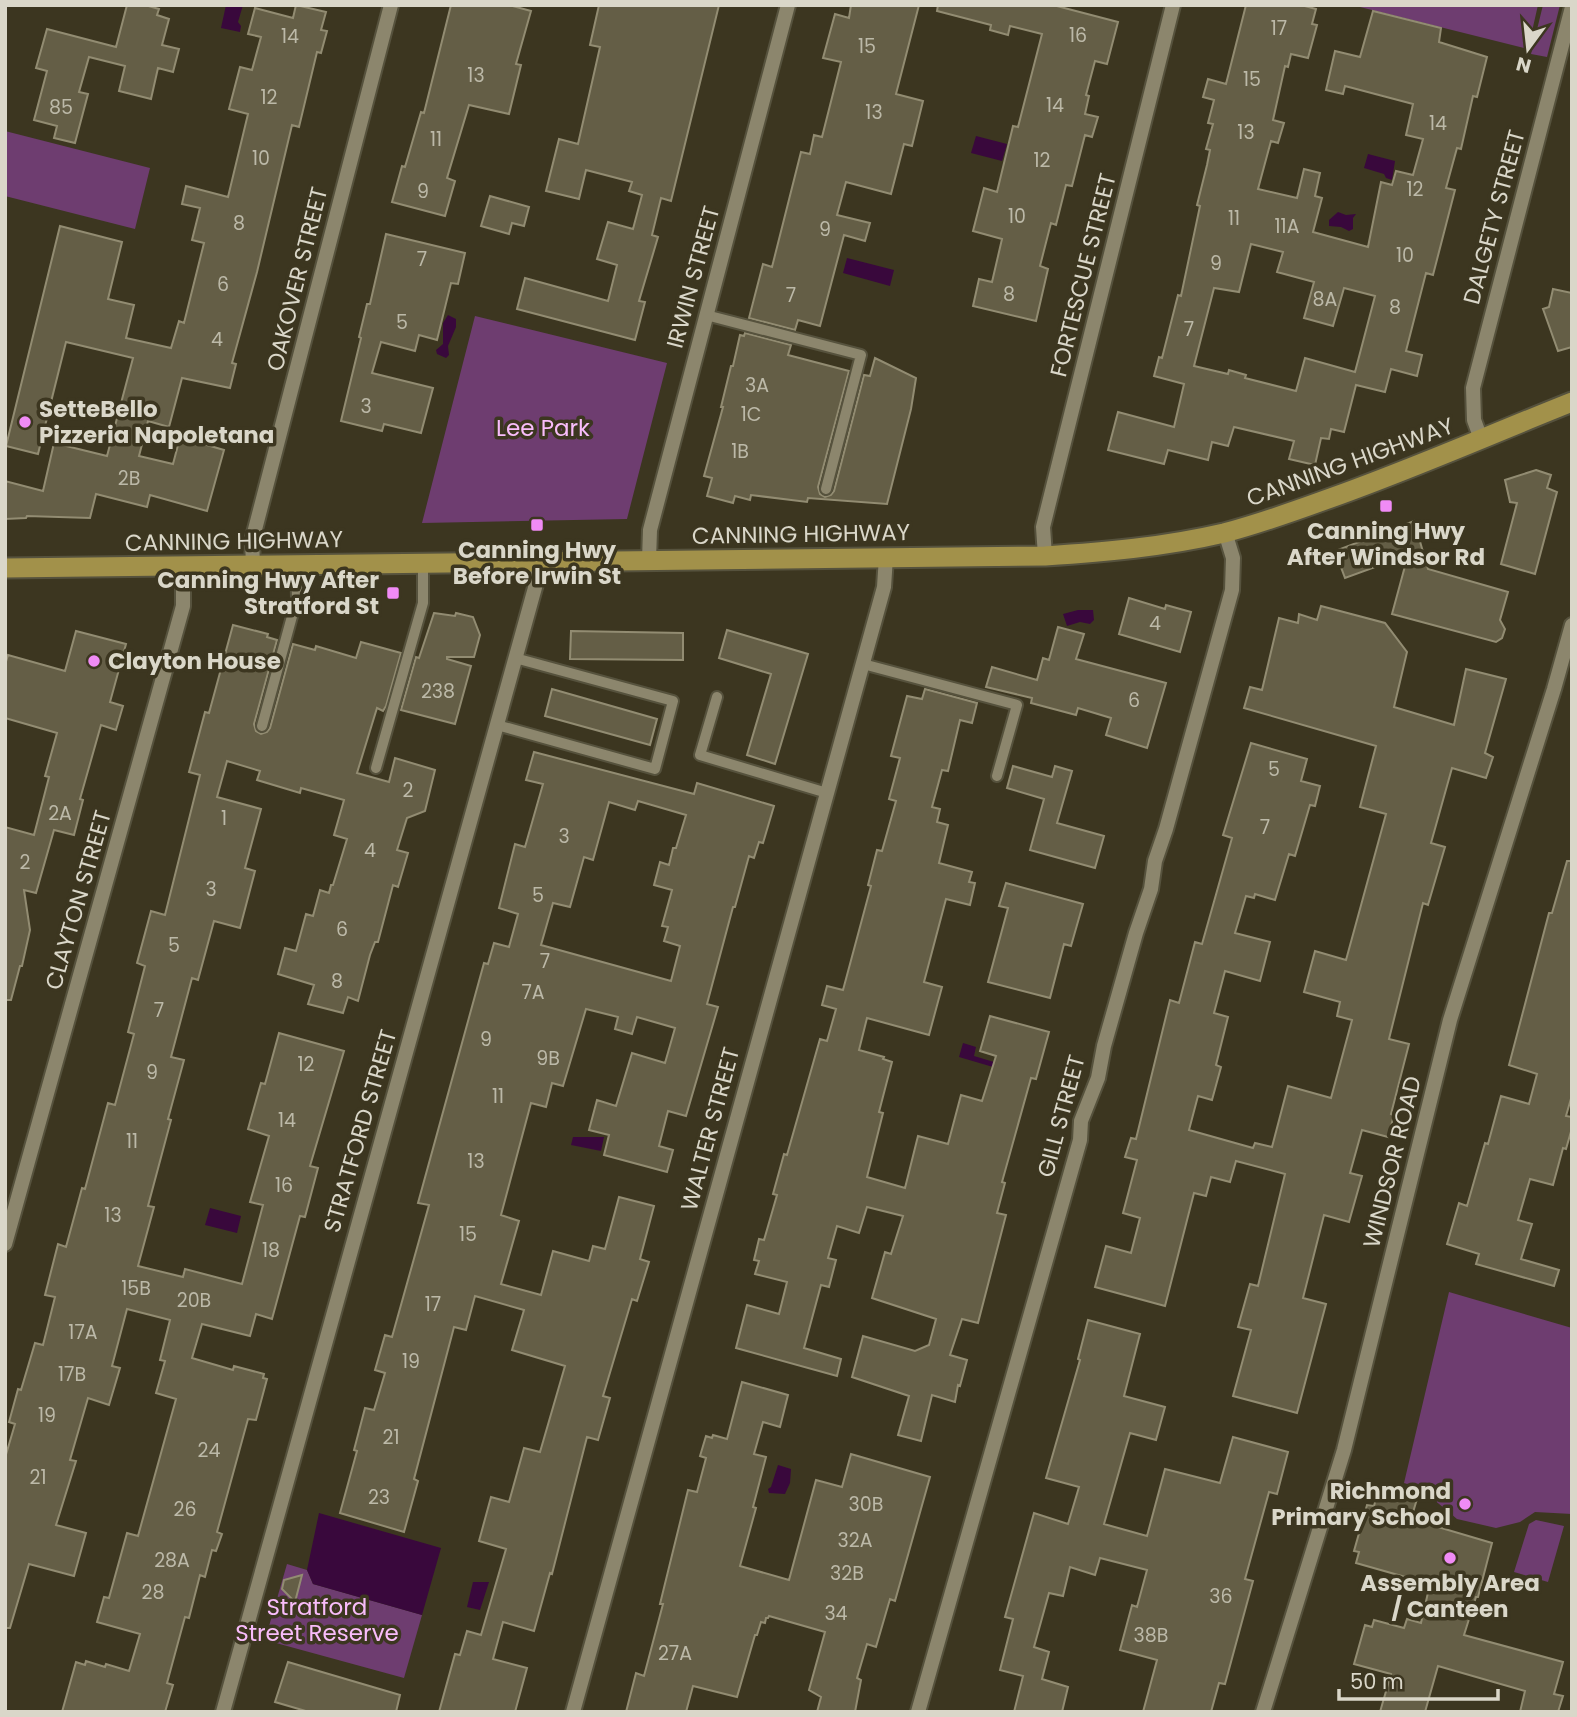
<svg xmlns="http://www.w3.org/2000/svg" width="1577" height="1717" font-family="Poppins,sans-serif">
	<rect width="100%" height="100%" fill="#3c3620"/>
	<path fill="#6e3d70" d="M1352 5H1538L1528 49Z
		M1543 5H1560L1547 57 1531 54Z
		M5 131 150 168 135 229 5 196Z
		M475 316 667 363 627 519 422 523Z
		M1449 1292 1572 1328V1514L1535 1512 1520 1522 1496 1528 1457 1519 1420 1488 1404 1483Z
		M1536 1520 1564 1526 1548 1582 1514 1572 1529 1524Z
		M287 1564 307 1570 313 1584 422 1615 404 1678 265 1640Z"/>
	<path fill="#39083c" d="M226 5H243L238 22 241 26 240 32 221 28Z
		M976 136 1007 144 1002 161 971 153Z
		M1368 154 1395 161 1392 180 1386 178 1384 174 1364 168Z
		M1338 212 1346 215 1356 214 1353 218V229L1349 231 1341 227 1329 226V220Z
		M847 258 894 270 890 286 843 273Z
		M448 315 456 319V327L448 346 449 355 446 358 437 354 436 350 443 344V323Z
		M1078 610H1093L1094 620 1090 624 1080 622 1067 626 1063 614Z
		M963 1043 976 1047 974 1056 994 1062 993 1067 959 1057Z
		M573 1137H604L601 1151 571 1145Z
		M210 1208 241 1216 237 1233 205 1225Z
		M778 1465 791 1469 790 1483 785 1494 769 1493 768 1489 771 1487Z
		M319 1513 441 1548 422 1615 313 1584 307 1570Z
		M473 1582H489L480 1610 467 1607Z"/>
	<path fill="#645e46" stroke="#928c72" stroke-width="2" fill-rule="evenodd" d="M127 5H145L159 9 157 15 169 19 162 45 179 49 173 72 158 68 151 99 119 91 125 66 89 57 79 92 88 94 75 143 54 138 57 126 34 120 47 71 36 68 47 29 116 47Z
		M296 5 326 12 321 30 327 31 321 53 317 52 299 127 292 125 257 272 232 363 236 364 230 388 182 378 169 427 148 421 139 456 173 464 182 430 202 435 200 443 224 450 207 511 150 495 147 507 96 494 90 518 27 516 26 518 5 519V481L43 491 54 443 107 456 133 358 66 342 38 454 6 446 60 226 122 242 108 299 134 305 126 338 171 348 179 321 184 323 204 243 192 240 200 208 182 204 186 186 228 197 248 114 229 109 240 67 252 70 261 37 248 34 255 8 293 18Z
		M451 5H509L531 11 516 64 521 65 509 114 469 105 447 178 455 181 445 216 392 202 402 166 405 167 421 112 424 113Z
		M599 5H719L671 201 661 198 652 235 658 237 639 301 645 302 635 340 517 309 525 278 608 301 617 265 597 259 608 222 633 229 642 195 629 191 632 182 586 170 579 199 546 191 559 139 578 144 600 47 590 45Z
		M851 5H919L896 94 923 101 912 146 904 144 891 194 846 182 837 215 870 223 865 241 844 235 820 326 798 320 795 330 749 318 763 264 772 267 801 152 810 154 814 135 822 137 841 62 823 58 835 14 849 18Z
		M938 5H1053L1118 22 1107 64 1095 61 1086 95 1089 96 1085 114 1098 117 1092 137 1085 135 1072 186 1066 185 1056 225 1051 223 1040 266 1048 269 1036 321 973 306 979 279 992 282 1002 239 973 231 984 188 997 192 1013 126 1018 127 1042 34 1010 26 1008 35 990 30 991 25 937 11Z
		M1246 5H1301L1316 9 1312 24 1317 25 1308 58 1291 54 1288 67 1285 66 1273 120 1284 123 1278 143 1271 141 1258 189 1297 198 1304 169 1320 173 1315 196 1322 198 1313 232 1368 247 1381 182 1392 185 1396 171 1413 175 1423 139 1406 135 1413 104 1345 86 1343 94 1326 90 1335 51 1360 57 1373 11 1441 28 1439 42 1487 57 1477 97 1473 96 1461 149 1457 148 1446 188 1455 190 1433 275 1426 273 1406 351 1422 355 1417 376 1391 369 1385 392 1356 385 1344 432 1331 429 1329 439 1321 438 1315 465 1289 459 1294 441 1234 427 1228 446 1212 442 1208 460 1168 450 1164 464 1108 450 1118 412 1174 427 1184 384 1154 376 1159 357 1162 358 1178 295 1181 296 1200 206 1197 205 1207 165 1210 150 1206 149 1213 124 1208 123 1214 100 1203 97 1208 79 1226 84ZM1251 244 1283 252 1277 272 1314 282 1304 318 1333 326 1344 288 1375 296 1355 372 1305 358 1296 391 1245 378 1246 375 1229 370 1228 374 1194 366 1214 288 1239 292Z
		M490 196 529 207 524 226 512 223 509 234 481 226Z
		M386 234 465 253 458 284 451 283 437 340 419 335 415 351 381 342 372 373 433 388 421 433 384 424 382 431 341 421 361 338 359 337 367 304H370Z
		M1553 289 1572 293V347L1558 351 1543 309 1549 307Z
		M745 333 791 345 788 355 849 371 818 487 820 494 825 497 831 495 834 491 864 375 870 376 875 358 916 378 911 409 887 504 808 498 807 502 751 495 750 500 735 496 733 503 707 496 712 478 704 476 723 407H721L731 366H733L740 335 744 336Z
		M1536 470 1551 475 1547 488 1557 492 1535 574 1501 564 1517 503 1510 502 1505 480Z
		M1414 521 1428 569 1508 592 1500 620 1505 629 1502 638 1496 642 1392 614 1408 555 1345 578 1335 551Z
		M1129 598 1165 609 1166 605 1191 612 1180 652 1119 634Z
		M1321 606 1385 623 1407 652 1394 707 1454 725 1466 669 1506 679 1485 753 1493 757 1486 778 1452 768 1431 843 1445 847 1428 905 1423 903 1389 1039 1409 1044 1391 1114 1394 1115 1388 1137 1362 1130 1350 1173 1362 1176 1349 1222 1324 1215 1303 1298 1326 1304 1297 1413 1233 1396 1251 1330 1238 1327 1250 1284 1258 1286 1285 1174 1236 1161 1230 1182 1211 1177 1206 1196 1194 1193 1165 1306 1095 1287 1106 1246 1131 1253 1140 1218 1123 1213 1137 1160 1125 1157 1131 1138 1136 1139 1170 1000 1179 1003 1195 942 1202 944 1232 838 1223 835 1251 743 1307 759 1301 781 1320 786 1315 806 1310 805 1295 856 1289 854 1275 900 1255 894 1254 898 1246 896 1235 933 1270 942 1260 981 1225 971 1214 1013 1228 1017 1216 1065 1221 1067 1212 1100 1198 1096 1189 1130 1253 1148 1255 1143 1272 1147 1288 1086 1331 1098 1352 1020 1337 1016 1340 1002 1304 992 1315 951 1346 960 1386 814 1360 807 1376 746 1244 708 1250 687 1262 690 1279 618 1298 623 1299 614 1317 620Z
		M434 613 455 616 456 613 473 617 480 635 474 657H447V659L471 666 455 724 401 710 416 657 419 658Z
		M233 625 268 634 267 637 277 640 254 724 256 731 261 734 267 732 270 728 293 644 315 650 316 646 356 658 361 642 401 653 386 706 383 711 377 708 357 773 389 782 395 758 435 770 425 811 407 818 397 850 408 853 398 887 393 885 378 942H375L370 955 358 1001 348 997 343 1013 308 1004 314 985 278 974 285 948 296 951 306 914 313 916 320 890 329 893 331 885H333L347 839 334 835 344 800 301 788 300 793 257 780 260 771 227 761 217 797 261 809 245 868 255 871 240 928 214 921 198 980 192 978 171 1057 184 1060 168 1119 171 1120 148 1206 154 1207 138 1266 183 1277 185 1269 242 1284 263 1205 250 1202 269 1136 248 1129 261 1083 265 1084 279 1033 344 1051 310 1166 318 1168 305 1217 300 1216 272 1319 256 1314 250 1336 202 1324 192 1358 233 1370 234 1366 264 1374 263 1378 267 1379 256 1420 248 1419 217 1532 222 1534 216 1551 212 1550 205 1577 200 1575 189 1618 185 1617 167 1683 173 1685 165 1712H62L76 1662 85 1665 86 1661 105 1667 106 1664 129 1671 140 1634 97 1622 104 1597 109 1598 127 1533 138 1536 176 1399 156 1393 165 1361 160 1360 170 1320 127 1309 112 1366 120 1368 109 1405 88 1398 70 1460 76 1461 56 1525 86 1533 74 1576 29 1564 10 1628H5V1458L15 1424 9 1422 18 1389 21 1390 35 1343 43 1345 55 1297 45 1295 58 1244 66 1247 82 1188 85 1189 108 1103 115 1105 134 1034 128 1032 145 966 137 963 151 911 165 915 200 775 189 772 205 712 209 713Z
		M1058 627 1084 634 1076 659 1166 683 1147 748 1106 735 1111 718 1078 708 1076 715 1031 703 1032 698 986 687 992 667 1037 680 1043 658 1049 660Z
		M727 630 808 654 775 764 747 755 771 674 719 658Z
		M76 631 126 644 110 702 123 706 116 730 101 725 80 799 83 800 74 835 54 830 36 893 24 890 30 930 22 966H20L11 1000H5V827L34 835 49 777 45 776 57 733 5 718V665L8 655 65 671Z
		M571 631 683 633V660L570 659Z
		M552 689 657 719 650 745 545 716Z
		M925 689 977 703 972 723 960 720 948 771 942 770 932 807 940 809 937 822 948 825 939 863 972 872 969 882 975 883 970 905 946 899 924 982 942 987 929 1035 867 1018 859 1050 884 1057 883 1059 892 1062 879 1112 883 1113 867 1177 905 1188 918 1136 948 1144 961 1095 982 1101 996 1056 980 1051 990 1016 1049 1032 1036 1079 1031 1078 1002 1182 1005 1183 997 1213 1006 1215 978 1323 962 1319 950 1355 967 1360 960 1386 958 1385 955 1402 932 1395 921 1441 898 1435 909 1396 852 1377 863 1336 915 1351 929 1345 936 1319 872 1298 885 1252 891 1254 903 1216 867 1207 859 1233 837 1226 828 1258 836 1260 829 1287 821 1285 804 1348 841 1359 837 1376 736 1348 747 1305 779 1314 787 1282 755 1274 759 1261 754 1260 759 1239 764 1240 777 1195 773 1194 784 1154 787 1155 820 1039 827 1041 836 1009 822 1005 827 986 843 990 871 886 868 885 877 850 882 851 896 801 889 799 900 758 891 756 907 696 922 699Z
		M534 752 694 794 697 783 774 806 763 843 759 842 754 858 749 856 735 907H733L707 1004 718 1007 686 1116 668 1111 659 1146 673 1150 667 1172 604 1155 609 1135 589 1130 597 1100 616 1106 632 1053 665 1063 675 1028 637 1017 632 1034 615 1029 618 1017 586 1009 563 1086 552 1083 546 1107 531 1103 501 1215 519 1221 501 1284 541 1295 553 1251 589 1261 593 1246 605 1249 619 1197 654 1206 640 1259 649 1262 637 1301 632 1299 603 1396 610 1398 598 1440 587 1437 552 1574 550 1573 534 1631 503 1622 493 1659 527 1668 515 1712H439L455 1654 460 1655 467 1631 481 1635 506 1549 479 1541 491 1497 509 1502 524 1448 540 1452 565 1366 512 1350 524 1310 475 1296 466 1330 454 1327 414 1479 418 1481 404 1532 340 1513 357 1451 354 1450 365 1408 374 1410 385 1373 375 1370 385 1335 392 1337 429 1205 418 1203 484 963 488 964 494 943 509 947 518 914 499 908 515 844 525 847 543 784 526 780ZM638 801 686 815 676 848H673L669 865 660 862 654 885 672 890 662 926 668 927 664 941 680 946 671 981 541 945 553 903 570 907 584 857 593 860 609 802 635 810Z
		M1013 766 1052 777 1055 766 1072 771 1057 823 1104 836 1095 868 1030 850 1044 799 1007 788Z
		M1567 861H1572V1095L1566 1116 1572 1117V1128L1566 1149 1563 1148 1553 1185 1530 1179 1518 1220 1532 1224 1521 1259 1559 1270 1554 1286 1476 1264 1479 1254 1447 1244 1459 1203 1467 1206 1485 1143 1488 1144 1501 1096 1529 1104 1537 1074 1509 1065 1549 913H1552Z
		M1006 883 1083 904 1071 946 1064 944 1050 998 988 982 1008 908 999 906Z
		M1088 1320 1140 1334 1124 1396 1165 1407 1156 1440 1130 1433 1104 1524 1147 1536 1165 1469 1220 1483 1233 1437 1288 1452 1277 1494 1269 1492 1245 1579 1253 1581 1225 1684 1219 1683 1211 1712H1143L1157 1660 1120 1650 1132 1605 1137 1607 1147 1570 1100 1558 1095 1575 1070 1567 1063 1596 1049 1593 1034 1647 1049 1652 1042 1679 1068 1687 1062 1712H1014L1023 1676 1000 1670 1013 1619 1005 1617 1034 1513 1068 1524 1079 1487 1046 1478 1080 1360 1078 1359Z
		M742 1382 788 1395 780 1427 763 1422 754 1454 766 1457 753 1507 756 1508 740 1566 789 1580 816 1480 842 1487 851 1454 930 1477 895 1601 890 1599 876 1647 867 1644 857 1678 861 1680 855 1712H817L821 1697 809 1690 825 1632 769 1616 768 1618H766L765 1623 761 1622 757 1635H755L737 1697 693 1686 686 1712H626L636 1673 644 1676 663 1604H660L688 1490 697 1492 706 1458 700 1456 706 1436 712 1438 713 1435 727 1439Z
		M1379 1488 1417 1499 1411 1519 1492 1543 1478 1597H1476L1464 1635 1563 1662 1554 1694 1563 1696 1558 1712H1520L1525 1691 1438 1666 1425 1712H1380L1391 1674 1354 1664 1365 1625 1372 1627 1374 1620 1404 1628 1407 1619 1421 1623 1430 1584 1356 1563 1359 1552 1354 1551 1367 1505 1374 1506Z
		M302 1575 295 1602 282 1589 284 1580Z
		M288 1662 400 1695 396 1712H309L275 1702Z"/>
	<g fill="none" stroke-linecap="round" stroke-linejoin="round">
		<g stroke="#56523d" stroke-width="14">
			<path id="service" d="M706 315 861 355 826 489
				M863 664 1017 705 997 776
				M717 697 700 755 827 793
				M497 725 655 769 673 701 515 658
				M262 726 297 598 296 565
				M376 768 423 603V563"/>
		</g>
		<g stroke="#56523d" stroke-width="18">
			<path id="minor" d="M1481 439 1474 420 1473 388 1572 7
				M1045 556 1043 527 1173 5
				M649 560 650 530 788 5
				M253 565 252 541 391 5
				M5 1244 183 606V566
				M223 1712 536 584 535 562
				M573 1712 884 587 886 557
				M918 1712 1080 1140 1081 1121 1098 1078 1104 1046 1136 933 1151 889 1155 861 1166 829 1232 590 1233 558 1225 532
				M1263 1712 1344 1450 1450 1020 1554 689 1572 625"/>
		</g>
		<g stroke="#56523d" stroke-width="23">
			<path id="trunk" d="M5 568 1045 556C1105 552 1164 547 1224 533 1258 524 1292 512 1325 500 1408 471 1489 435 1572 402"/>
		</g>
		<use href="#service" stroke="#8c866d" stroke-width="10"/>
		<use href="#minor" stroke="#8c866d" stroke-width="14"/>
		<use href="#trunk" stroke="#a2914a" stroke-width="19"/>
	</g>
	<g fill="#f08bf5" stroke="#3c3620" stroke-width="2.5">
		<circle cx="25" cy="422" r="7"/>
		<rect x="1379" y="499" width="14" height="14" rx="3.5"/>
		<rect x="530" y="518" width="14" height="14" rx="3.5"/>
		<rect x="386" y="586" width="14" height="14" rx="3.5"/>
		<circle cx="94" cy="661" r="7"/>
		<circle cx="1465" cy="1504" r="7"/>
		<circle cx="1450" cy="1558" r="7"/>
	</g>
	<g text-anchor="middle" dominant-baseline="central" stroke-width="7" stroke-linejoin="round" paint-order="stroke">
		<g font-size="19" fill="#bcb9a8">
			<text x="1279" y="28">17</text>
			<text x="1078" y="35">16</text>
			<text x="290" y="36">14</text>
			<text x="867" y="46">15</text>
			<text x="476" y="75">13</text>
			<text x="1252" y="79">15</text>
			<text x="269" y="97">12</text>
			<text x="1055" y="105">14</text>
			<text x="61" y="107">85</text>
			<text x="874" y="112">13</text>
			<text x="1438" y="123">14</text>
			<text x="1246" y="132">13</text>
			<text x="436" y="139">11</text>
			<text x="261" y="158">10</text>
			<text x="1042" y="160">12</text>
			<text x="1415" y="189">12</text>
			<text x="423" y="191">9</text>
			<text x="1017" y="216">10</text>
			<text x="1234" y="218">11</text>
			<text x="239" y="223">8</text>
			<text x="1287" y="226">11A</text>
			<text x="825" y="229">9</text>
			<text x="1405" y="255">10</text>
			<text x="422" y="259">7</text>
			<text x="1216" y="263">9</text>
			<text x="223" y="284">6</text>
			<text x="1009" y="294">8</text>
			<text x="791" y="295">7</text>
			<text x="1325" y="299">8A</text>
			<text x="1395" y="307">8</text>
			<text x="402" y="322">5</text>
			<text x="1189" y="329">7</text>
			<text x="217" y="339">4</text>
			<text x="757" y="385">3A</text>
			<text x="366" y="406">3</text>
			<text x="751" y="414">1C</text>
			<text x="740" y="451">1B</text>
			<text x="129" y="478">2B</text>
			<text x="1155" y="623">4</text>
			<text x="438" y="691">238</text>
			<text x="1134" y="700">6</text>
			<text x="1274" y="769">5</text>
			<text x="408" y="790">2</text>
			<text x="60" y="813">2A</text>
			<text x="224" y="818">1</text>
			<text x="1265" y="827">7</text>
			<text x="564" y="836">3</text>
			<text x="370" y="850">4</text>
			<text x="25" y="862">2</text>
			<text x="211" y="889">3</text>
			<text x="538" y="895">5</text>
			<text x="342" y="929">6</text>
			<text x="174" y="945">5</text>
			<text x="545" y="961">7</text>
			<text x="337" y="981">8</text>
			<text x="533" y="992">7A</text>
			<text x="159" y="1010">7</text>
			<text x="486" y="1039">9</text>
			<text x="548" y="1058">9B</text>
			<text x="306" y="1064">12</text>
			<text x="152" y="1072">9</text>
			<text x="498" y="1096">11</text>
			<text x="287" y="1120">14</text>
			<text x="132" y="1141">11</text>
			<text x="476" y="1161">13</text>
			<text x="284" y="1185">16</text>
			<text x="113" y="1215">13</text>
			<text x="468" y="1234">15</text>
			<text x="271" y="1250">18</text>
			<text x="136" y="1288">15B</text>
			<text x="194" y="1300">20B</text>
			<text x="433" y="1304">17</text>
			<text x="83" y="1332">17A</text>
			<text x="411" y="1361">19</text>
			<text x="72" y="1374">17B</text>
			<text x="47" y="1415">19</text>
			<text x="391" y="1437">21</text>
			<text x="209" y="1450">24</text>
			<text x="38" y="1477">21</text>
			<text x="379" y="1497">23</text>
			<text x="866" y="1504">30B</text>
			<text x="185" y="1509">26</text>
			<text x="855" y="1540">32A</text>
			<text x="172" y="1560">28A</text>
			<text x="847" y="1573">32B</text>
			<text x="153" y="1592">28</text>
			<text x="1221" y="1596">36</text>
			<text x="836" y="1613">34</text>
			<text x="1151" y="1635">38B</text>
			<text x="675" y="1653">27A</text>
		</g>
		<g font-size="23" fill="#dad7c9" stroke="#3c3620">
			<text transform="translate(1494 217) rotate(-75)">DALGETY STREET</text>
			<text transform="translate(1083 275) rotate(-76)">FORTESCUE STREET</text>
			<text transform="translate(693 277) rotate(-75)">IRWIN STREET</text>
			<text transform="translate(297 279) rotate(-76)">OAKOVER STREET</text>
			<text transform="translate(1350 462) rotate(-20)">CANNING HIGHWAY</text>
			<text transform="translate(801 534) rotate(-1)">CANNING HIGHWAY</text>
			<text transform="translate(234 541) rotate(-1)">CANNING HIGHWAY</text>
			<text transform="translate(78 900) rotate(-74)">CLAYTON STREET</text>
			<text transform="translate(1061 1116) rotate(-75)">GILL STREET</text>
			<text transform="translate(710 1129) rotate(-75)">WALTER STREET</text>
			<text transform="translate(360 1131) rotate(-74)">STRATFORD STREET</text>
			<text transform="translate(1392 1162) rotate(-76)">WINDSOR ROAD</text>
		</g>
		<g font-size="23" font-weight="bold" fill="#dad7c9" stroke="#3c3620">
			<text x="39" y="409" text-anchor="start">SetteBello<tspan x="39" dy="26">Pizzeria Napoletana</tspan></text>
			<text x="1386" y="531">Canning Hwy<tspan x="1386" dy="26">After Windsor Rd</tspan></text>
			<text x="537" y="550">Canning Hwy<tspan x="537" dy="26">Before Irwin St</tspan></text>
			<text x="379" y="580" text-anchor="end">Canning Hwy After<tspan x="379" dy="26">Stratford St</tspan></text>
			<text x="108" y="661" text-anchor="start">Clayton House</text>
			<text x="1451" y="1491" text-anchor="end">Richmond<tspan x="1451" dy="26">Primary School</tspan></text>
			<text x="1450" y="1583">Assembly Area<tspan x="1450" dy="26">/ Canteen</tspan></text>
		</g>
		<g font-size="23" fill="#f8bcfa" stroke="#3c3620">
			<text x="543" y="428">Lee Park</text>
			<text x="317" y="1607">Stratford<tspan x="317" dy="26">Street Reserve</tspan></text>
		</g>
	</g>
	<rect width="1577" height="1717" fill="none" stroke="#dad7c9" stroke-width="14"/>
	<g transform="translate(1528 49) rotate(195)" stroke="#3c3620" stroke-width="5" paint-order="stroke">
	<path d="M0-5L12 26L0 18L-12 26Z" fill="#dad7c9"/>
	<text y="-10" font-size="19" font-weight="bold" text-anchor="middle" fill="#dad7c9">N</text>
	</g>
	<path d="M1339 1689v10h159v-10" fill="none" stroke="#dad7c9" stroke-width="3.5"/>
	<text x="1350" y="1689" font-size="21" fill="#dad7c9" stroke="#3c3620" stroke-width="5" paint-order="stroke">50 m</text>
</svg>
